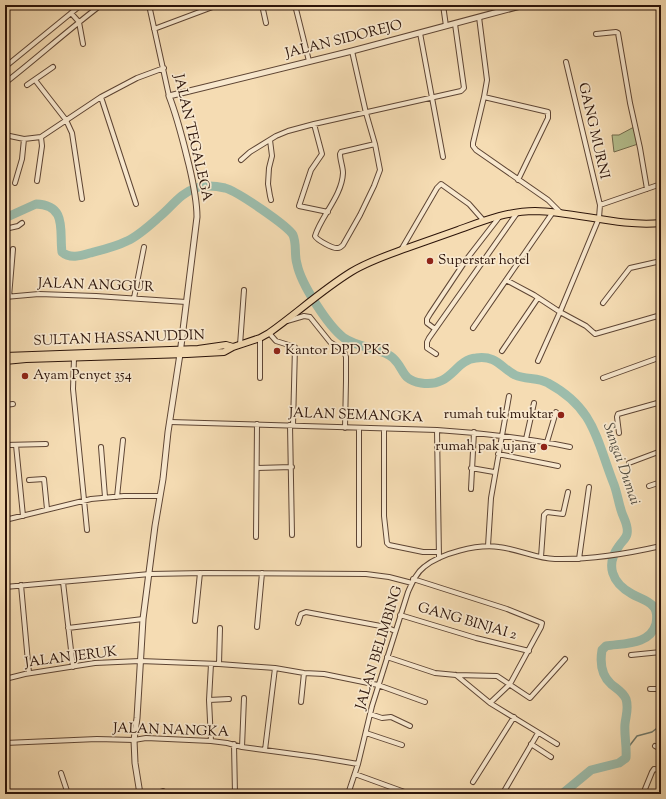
<svg xmlns="http://www.w3.org/2000/svg" width="666" height="799" font-family="'Sorts Mill Goudy',serif">
	<rect width="100%" height="100%" fill="#f5dcb3"/>
	<filter id="stains"><feTurbulence type="fractalNoise" baseFrequency=".005" numOctaves="4"/><feColorMatrix values="0 0 0 0 .2 0 0 0 0 .09 0 0 0 0 .02 0 0 0 .5 -.17"/></filter>
	<radialGradient id="worn" r=".72"><stop offset=".6" stop-color="#630" stop-opacity="0"/><stop offset="1" stop-color="#630" stop-opacity=".3"/></radialGradient>
	<path fill="#b6c291" stroke="#706a4d" d="M634 127 638 144 614 152 612 135H619Z"/>
	<g fill="none" stroke-linecap="round" stroke-linejoin="round">
		<path stroke="#6f786a" stroke-width="1.5" d="M627 749 637 736 652 732 661 725"/>
		<path stroke="#9cbcab" stroke-width="9" d="M5 218 36 204C68 205 59 232 62 252 70 259 80 256 90 253 102 250 115 247 127 241 138 236 149 226 158 218 171 208 180 193 196 188 205 185 216 186 225 188 237 191 288 226 293 235 297 244 294 255 297 264 301 284 328 326 344 338 358 348 382 348 393 358 405 369 401 380 421 383 452 388 454 360 476 358 497 355 501 368 515 375 526 380 538 377 548 383 594 408 596 438 613 482 617 491 618 501 621 510 623 518 629 525 627 534 626 539 622 541 619 546 605 565 612 583 632 594 639 598 648 600 653 606 658 611 657 618 656 624 650 645 624 643 606 646L602 650C600 662 601 675 611 684 617 689 623 692 626 699 629 708 626 715 625 724 624 735 627 746 626 758L619 763 591 770 562 794"/>
		<g stroke="#5e4534" stroke-width="6">
			<path id="minor" d="M149 5 169 96
				M262 5 266 23
				M295 5 309 61
				M443 5 446 26
				M5 6 6 5
				M71 13 79 22 83 44
				M479 17 487 80 484 97 473 143V146L476 150 548 200 561 213
				M154 29 218 5
				M420 33 443 157
				M596 34 616 32 618 33 630 103 640 148 647 189
				M352 51 366 113 375 144 380 170 374 186 360 215 343 245C341 247 340 248 338 248 333 249 317 240 315 236 321 216 342 196 343 173 343 167 340 160 340 154L341 152 375 144
				M566 62 600 205
				M5 67 81 5
				M35 80 66 120 72 133 82 199
				M5 83C37 58 68 30 101 5
				M27 85 53 67
				M101 97 136 204
				M484 97 548 112V118L518 180
				M314 124 322 154 311 170 299 206 328 212
				M5 135 24 139 41 137 101 97 137 78 164 68
				M270 140 272 156 269 168 268 184 270 196 271 200
				M241 160 250 152 276 136 288 131 314 124 461 91 464 88 455 24
				M37 181 42 146 41 137
				M15 183 22 159 24 139
				M5 229 18 226 22 223
				M401 250 437 188 441 184 469 204 484 221
				M506 280 534 295 560 312 586 326 595 334 661 315
				M5 297 39 294 96 296 186 302
				M9 297 13 249
				M134 298 144 247
				M603 303 630 268 661 261
				M287 321 304 316 310 317 330 342 344 351 346 357V381L345 428
				M473 328 553 212
				M435 329 427 323V319L430 314 466 260 500 216
				M269 333 276 341 295 347 293 425
				M260 338V378
				M240 345 244 290
				M502 351 538 298
				M436 354 427 348V342L429 338 517 213
				M74 358 73 389 87 530
				M538 361 560 312 599 218 600 205 661 184
				M603 378 661 357
				M5 405 13 404
				M170 422 437 430 439 558
				M290 425 292 535
				M359 428V545
				M384 429V516L387 543 389 545 423 552H439
				M437 430C481 433 526 438 570 447
				M619 433 617 417 618 414 661 402
				M526 439 534 403
				M547 442 556 412
				M5 445 46 444
				M16 445 23 516
				M101 447 105 497
				M498 454 558 466
				M629 463 661 451
				M257 468 292 467
				M471 468 494 472
				M29 480 44 479 47 509
				M649 486 661 482
				M471 489 474 432
				M117 497 123 440
				M5 520 91 499 124 496H160
				M256 537 257 424
				M488 546 491 498 509 396
				M541 557 544 515 547 512 563 514 568 492
				M579 559 589 487
				M413 579 507 609 542 623 541 627 510 684 490 703
				M63 582 73 667
				M21 585 29 673
				M5 587 150 574 205 573 366 574 389 577 412 583
				M400 615 476 638 529 651
				M195 621 200 573
				M298 623 301 614 306 612 386 627 395 631
				M257 627 262 573
				M68 628 143 619
				M631 655 661 652
				M387 657 435 673 456 675 497 676 530 698 565 659
				M219 664 220 628
				M456 675 490 703 557 744
				M5 679 25 674 95 663 140 661 219 664 275 668 304 673 324 674 378 685 425 702
				M650 689H661
				M209 700 229 699
				M301 702 304 673
				M370 714 382 718 391 717 410 726
				M366 733 402 745
				M211 741 209 700 211 664
				M5 743 97 739 134 740 146 738 211 741 227 743 242 747 316 757 358 764
				M234 744 235 794
				M531 744 551 757
				M655 746 661 749
				M242 747 244 698
				M265 750 275 668
				M61 773 68 794
				M355 774 410 794
				M473 782 514 717
				M5 791 6 794
				M503 793 538 733
				M154 794 163 791 167 794
				M348 794 358 764 372 706 408 592C412 583 416 573 424 567 441 553 477 544 499 547 518 549 537 559 555 559 591 560 626 554 661 546
				M643 794 652 772 654 769 660 770"/>
		</g>
		<g stroke="#5e4534" stroke-width="7">
			<path id="tertiary" d="M140 794 135 763 134 740 137 718 143 619 155 526 163 479 168 432 180 354 197 217C197 200 193 182 189 165 183 141 178 119 169 96L352 51 524 5"/>
		</g>
		<g stroke="#2b1309" stroke-width="8">
			<path id="primary" d="M5 356 198 349 226 345 233 347
				M5 361 26 359 187 354 224 352 233 347 260 338 269 333C297 313 322 290 351 272 369 261 388 255 407 248 424 242 441 236 458 230 483 221 508 211 535 211 577 212 619 227 661 223"/>
		</g>
		<use href="#minor" stroke="#f8e8ce" stroke-width="4"/>
		<use href="#tertiary" stroke="#f8e8ce" stroke-width="5"/>
		<use href="#primary" stroke="#f5dcb3" stroke-width="6"/>
	</g>
	<g fill="#8f2418" stroke="#f8e8ce" stroke-width="1.5">
		<circle cx="430" cy="261" r="4"/>
		<circle cx="277" cy="351" r="4"/>
		<circle cx="25" cy="376" r="4"/>
		<circle cx="561" cy="415" r="4"/>
		<circle cx="544" cy="447" r="4"/>
	</g>
	<g text-anchor="middle" dominant-baseline="central" stroke-width="3.5" stroke-linejoin="round" paint-order="stroke">
		<g font-size="14" fill="#2b1309" stroke="#f8e8ce">
			<text transform="translate(344 40) rotate(-14)">JALAN SIDOREJO</text>
			<text transform="translate(593 131) rotate(77)">GANG MURNI</text>
			<text transform="translate(192 138) rotate(77)">JALAN TEGALEGA</text>
			<text transform="translate(96 286) rotate(2)">JALAN ANGGUR</text>
			<text transform="translate(119 339) rotate(-2)">SULTAN HASSANUDDIN</text>
			<text transform="translate(356 416) rotate(2)">JALAN SEMANGKA</text>
			<text transform="translate(467 622) rotate(16)">GANG BINJAI 2</text>
			<text transform="translate(380 648) rotate(-73)">JALAN BELIMBING</text>
			<text transform="translate(71 658) rotate(-7)">JALAN JERUK</text>
			<text transform="translate(171 731) rotate(2)">JALAN NANGKA</text>
		</g>
		<g font-size="14" fill="#2b1309" stroke="#f8e8ce" text-anchor="start">
			<text x="438" y="261">Superstar hotel</text>
			<text x="285" y="351">Kantor DPD PKS</text>
			<text x="33" y="376">Ayam Penyet 354</text>
			<text x="553" y="415" text-anchor="end">rumah tuk muktar</text>
			<text x="536" y="447" text-anchor="end">rumah pak ujang</text>
		</g>
		<g font-size="15" font-style="italic" fill="#534e42" stroke="#f8e8ce">
			<text transform="translate(621 464) rotate(71)">Sungai Dumai</text>
		</g>
	</g>
	<rect width="666" height="799" fill="none" stroke="#f5dcb3" stroke-width="20"/>
	<rect x="6" y="6" width="654" height="787" fill="none" stroke="#2b1309" stroke-width="2"/>
	<rect x="10" y="10" width="646" height="779" fill="none" stroke="#2b1309"/>
	<rect width="100%" height="100%" filter="url(#stains)"/>
	<rect width="100%" height="100%" fill="url(#worn)"/>
</svg>
